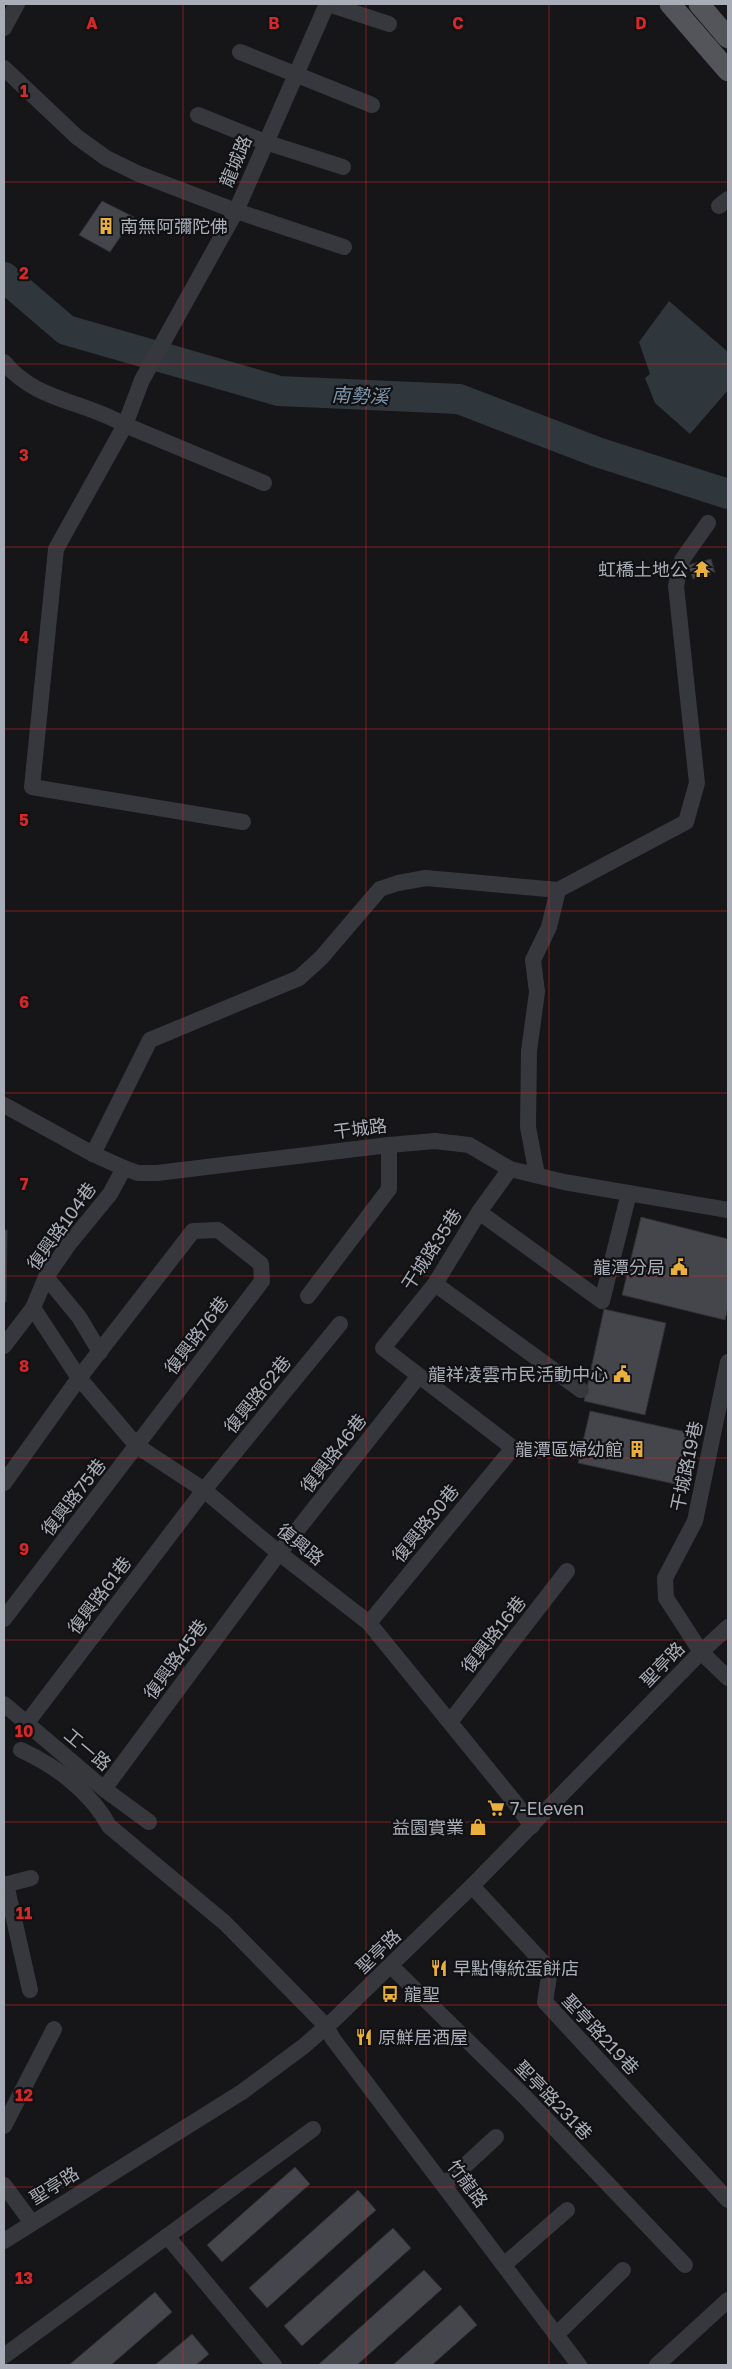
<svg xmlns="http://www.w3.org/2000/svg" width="732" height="2369" viewBox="0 0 732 2369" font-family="'Golos Text','Noto Sans TC',sans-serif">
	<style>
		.water { fill: #2f373d }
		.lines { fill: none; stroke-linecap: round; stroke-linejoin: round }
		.river { stroke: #2f373d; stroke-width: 30 }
		.building { fill: #45464b; stroke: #303034 }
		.minor { stroke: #37383d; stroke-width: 16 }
		.major { stroke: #53555b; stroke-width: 21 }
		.grid { fill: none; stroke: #d62828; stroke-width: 1; stroke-opacity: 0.55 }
		.labels { text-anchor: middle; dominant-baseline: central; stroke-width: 4.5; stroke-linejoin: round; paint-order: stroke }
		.street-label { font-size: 18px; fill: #a9adb7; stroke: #111113 }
		.poi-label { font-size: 18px; fill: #a9adb7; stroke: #111113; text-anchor: start }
		.water-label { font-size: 19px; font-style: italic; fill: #819ab0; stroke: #111113 }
		.grid-label { font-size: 16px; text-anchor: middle; font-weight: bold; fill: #d62828; stroke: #111113; stroke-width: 4.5; stroke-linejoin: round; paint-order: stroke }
	</style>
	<rect width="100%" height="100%" fill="#161618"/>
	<path class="water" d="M669,301l59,51v38l-38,44 -35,-31 -10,-25 5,-4 -11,-32z"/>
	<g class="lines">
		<path class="river" d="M4,277l62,53 213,61 180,8 138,53 131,42"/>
	</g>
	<g class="building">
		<path d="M102,201l32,16 -24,35 -31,-17z"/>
		<path d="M711,559l4,14 -22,6 -5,-14z"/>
		<path d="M641,1217l87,22v68l-3,13 -103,-25z"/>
		<path d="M4,1230h3l-1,72h-2z"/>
		<path d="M604,1309l62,14 -21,92 -61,-14z"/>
		<path d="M590,1411l106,23 -12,52 -106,-23z"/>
		<path d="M295,2167l15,17 -88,78 -15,-17z"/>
		<path d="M358,2190l18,20 -109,98 -18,-20z"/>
		<path d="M393,2228l18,20 -109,98 -18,-20z"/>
		<path d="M424,2270l18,19 -85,76h-39z"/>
		<path d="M155,2292l17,20 -61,53h-42z"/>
		<path d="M460,2305l17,20 -45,40h-39z"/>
		<path d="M192,2334l17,20 -13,11h-41z"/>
	</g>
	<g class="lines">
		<g class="minor">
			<path d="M328,4l61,20"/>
			<path d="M4,28l13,-24"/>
			<path d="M240,52l132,53"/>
			<path d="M4,68l73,69 29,21 33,16 97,37 108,36"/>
			<path d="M198,115l67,27 78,25"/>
			<path d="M719,206l9,-7"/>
			<path d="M4,362c31,39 81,39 121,63l17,-45 94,-169 91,-207"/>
			<path d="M243,822l-211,-35 24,-238 69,-124 139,58"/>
			<path d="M4,1105l89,49 31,14 14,5h19l232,-28 46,-4 34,4 41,24 54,13 164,28"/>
			<path d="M93,1154l57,-114 149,-62 22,-20 59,-69 18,-6 28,-5 132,12"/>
			<path d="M537,1175l-9,-48 1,-76 8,-59 -4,-32 16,-33 9,-37 128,-68 11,-39 -21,-197 6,-26 26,-37"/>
			<path d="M479,1212l123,89 27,-108"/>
			<path d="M46,1277l33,40 21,35"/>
			<path d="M435,1284l146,106"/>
			<path d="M308,1296l81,-107v-44"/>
			<path d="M33,1308l46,70 58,68 67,44 75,63 90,70 144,177 19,26"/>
			<path d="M4,1346l29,-38 13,-31 23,-33 41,-50 14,-26"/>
			<path d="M728,1362l-33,159 -30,57 1,20 35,54 27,26"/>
			<path d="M4,1483l75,-105 114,-147 25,-1 43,34 1,17 -258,338"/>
			<path d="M369,1623l144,-175 -130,-100 52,-64 44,-72 31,-43"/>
			<path d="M4,1704l100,85 45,33"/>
			<path d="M450,1722l117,-151"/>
			<path d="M26,1724l178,-234 136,-166"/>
			<path d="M21,1750c35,16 70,42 88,76l116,97 101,103 7,13 246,326"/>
			<path d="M104,1789l175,-236 139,-176"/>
			<path d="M6,1884l24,106"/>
			<path d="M4,1885l27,-7"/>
			<path d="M472,1886l78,84 -5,32 183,198"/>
			<path d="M391,1966l134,131 160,168"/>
			<path d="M4,2126l50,-97"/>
			<path d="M4,2185l28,38"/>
			<path d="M444,2185l52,-48"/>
			<path d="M167,2236l107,129"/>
			<path d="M4,2241l238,-149 62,-46 32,-28 136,-132 229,-234 27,-25"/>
			<path d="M505,2264l62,-54"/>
			<path d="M556,2335l67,-65"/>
			<path d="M4,2356l309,-227"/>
			<path d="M657,2365l71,-65"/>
		</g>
		<g class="major">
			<path d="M670,4l58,67"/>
			<path d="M699,4l29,34"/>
		</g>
	</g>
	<path class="grid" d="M183,4v2361M366,4v2361M549,4v2361M4,182h724M4,364h724M4,547h724M4,729h724M4,911h724M4,1093h724M4,1276h724M4,1458h724M4,1640h724M4,1822h724M4,2005h724M4,2187h724"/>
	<defs>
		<g id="building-bare" transform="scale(1.35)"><path d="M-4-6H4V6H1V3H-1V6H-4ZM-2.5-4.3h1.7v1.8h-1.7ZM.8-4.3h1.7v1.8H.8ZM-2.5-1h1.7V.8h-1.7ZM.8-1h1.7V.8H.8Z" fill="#e9b03d" stroke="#111113" stroke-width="2.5" paint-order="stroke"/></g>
		<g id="temple-bare" transform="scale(1.35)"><path d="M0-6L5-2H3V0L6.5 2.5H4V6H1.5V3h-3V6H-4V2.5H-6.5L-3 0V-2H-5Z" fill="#e9b03d" stroke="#111113" stroke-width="2.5" paint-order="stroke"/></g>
		<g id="civic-bare" transform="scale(1.35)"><path d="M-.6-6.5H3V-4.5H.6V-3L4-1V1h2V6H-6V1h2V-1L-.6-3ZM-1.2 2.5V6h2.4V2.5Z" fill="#e9b03d" stroke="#111113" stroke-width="2.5" paint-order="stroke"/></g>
		<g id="supermarket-bare" transform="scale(1.35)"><path d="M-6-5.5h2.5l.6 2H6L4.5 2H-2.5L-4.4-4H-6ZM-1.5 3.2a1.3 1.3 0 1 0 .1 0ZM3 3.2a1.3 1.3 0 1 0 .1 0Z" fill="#e9b03d" stroke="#111113" stroke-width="2.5" paint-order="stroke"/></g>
		<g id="shop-bare" transform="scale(1.35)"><path d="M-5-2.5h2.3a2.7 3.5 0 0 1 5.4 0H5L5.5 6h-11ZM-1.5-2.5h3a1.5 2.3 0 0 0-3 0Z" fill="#e9b03d" stroke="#111113" stroke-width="2.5" paint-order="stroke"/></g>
		<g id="restaurant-bare" transform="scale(1.35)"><path d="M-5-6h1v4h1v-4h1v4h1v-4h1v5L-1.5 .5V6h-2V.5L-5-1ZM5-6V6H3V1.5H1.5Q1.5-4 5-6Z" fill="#e9b03d" stroke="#111113" stroke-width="2.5" paint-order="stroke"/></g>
		<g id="bus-bare" transform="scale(1.35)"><path d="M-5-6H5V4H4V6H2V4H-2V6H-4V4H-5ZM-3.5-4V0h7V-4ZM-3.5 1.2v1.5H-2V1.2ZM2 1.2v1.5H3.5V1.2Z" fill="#e9b03d" stroke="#111113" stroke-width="2.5" paint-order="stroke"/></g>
	</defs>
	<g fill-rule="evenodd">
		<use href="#building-bare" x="106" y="226"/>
		<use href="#temple-bare" x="702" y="569"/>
		<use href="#civic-bare" x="679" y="1267"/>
		<use href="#civic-bare" x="622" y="1374"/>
		<use href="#building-bare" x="637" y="1449"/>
		<use href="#supermarket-bare" x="496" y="1808"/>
		<use href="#shop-bare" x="478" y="1827"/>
		<use href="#restaurant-bare" x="439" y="1968"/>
		<use href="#bus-bare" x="390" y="1994"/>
		<use href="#restaurant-bare" x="364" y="2037"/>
	</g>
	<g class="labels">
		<g class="street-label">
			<text transform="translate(235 161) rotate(-67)">龍城路</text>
			<text transform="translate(360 1128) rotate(-7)">干城路</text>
			<text transform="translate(61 1226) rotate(-54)">復興路104巷</text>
			<text transform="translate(431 1249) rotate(-57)">干城路35巷</text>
			<text transform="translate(196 1335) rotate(-53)">復興路76巷</text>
			<text transform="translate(257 1394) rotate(-51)">復興路62巷</text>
			<text transform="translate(333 1453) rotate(-52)">復興路46巷</text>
			<text transform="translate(686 1466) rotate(-78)">干城路19巷</text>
			<text transform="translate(73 1497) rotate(-52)">復興路75巷</text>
			<text transform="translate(425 1523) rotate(-51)">復興路30巷</text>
			<text transform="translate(301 1544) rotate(39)">復興路</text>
			<text transform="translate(99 1595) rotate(-53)">復興路61巷</text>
			<text transform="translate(493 1634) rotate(-52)">復興路16巷</text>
			<text transform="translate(175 1659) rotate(-54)">復興路45巷</text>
			<text transform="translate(662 1664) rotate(-46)">聖亭路</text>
			<text transform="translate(88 1749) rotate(40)">工一路</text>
			<text transform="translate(378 1951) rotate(-44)">聖亭路</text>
			<text transform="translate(601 2034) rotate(47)">聖亭路219巷</text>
			<text transform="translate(554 2100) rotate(46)">聖亭路231巷</text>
			<text transform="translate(468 2183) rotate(53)">竹龍路</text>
			<text transform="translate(54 2185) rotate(-32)">聖亭路</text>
		</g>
		<g class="poi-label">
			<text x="120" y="226">南無阿彌陀佛</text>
			<text x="688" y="569" text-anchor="end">虹橋土地公</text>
			<text x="665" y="1267" text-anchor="end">龍潭分局</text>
			<text x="608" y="1374" text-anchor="end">龍祥凌雲市民活動中心</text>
			<text x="623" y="1449" text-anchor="end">龍潭區婦幼館</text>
			<text x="510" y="1808">7-Eleven</text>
			<text x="464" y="1827" text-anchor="end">益園實業</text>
			<text x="453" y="1968">早點傳統蛋餅店</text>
			<text x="404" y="1994">龍聖</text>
			<text x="378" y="2037">原鮮居酒屋</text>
		</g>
		<g class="water-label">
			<text transform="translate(360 395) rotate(2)">南勢溪</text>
		</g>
	</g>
	<g class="grid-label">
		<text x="92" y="29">A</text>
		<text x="274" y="29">B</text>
		<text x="458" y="29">C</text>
		<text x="641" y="29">D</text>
		<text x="24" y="97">1</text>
		<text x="24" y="279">2</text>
		<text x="24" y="461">3</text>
		<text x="24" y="643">4</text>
		<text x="24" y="826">5</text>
		<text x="24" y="1008">6</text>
		<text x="24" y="1190">7</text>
		<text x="24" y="1372">8</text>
		<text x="24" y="1555">9</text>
		<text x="24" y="1737">10</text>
		<text x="24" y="1919">11</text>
		<text x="24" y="2101">12</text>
		<text x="24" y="2284">13</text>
	</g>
	<rect width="732" height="2369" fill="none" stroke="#a9adb7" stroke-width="10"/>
</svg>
